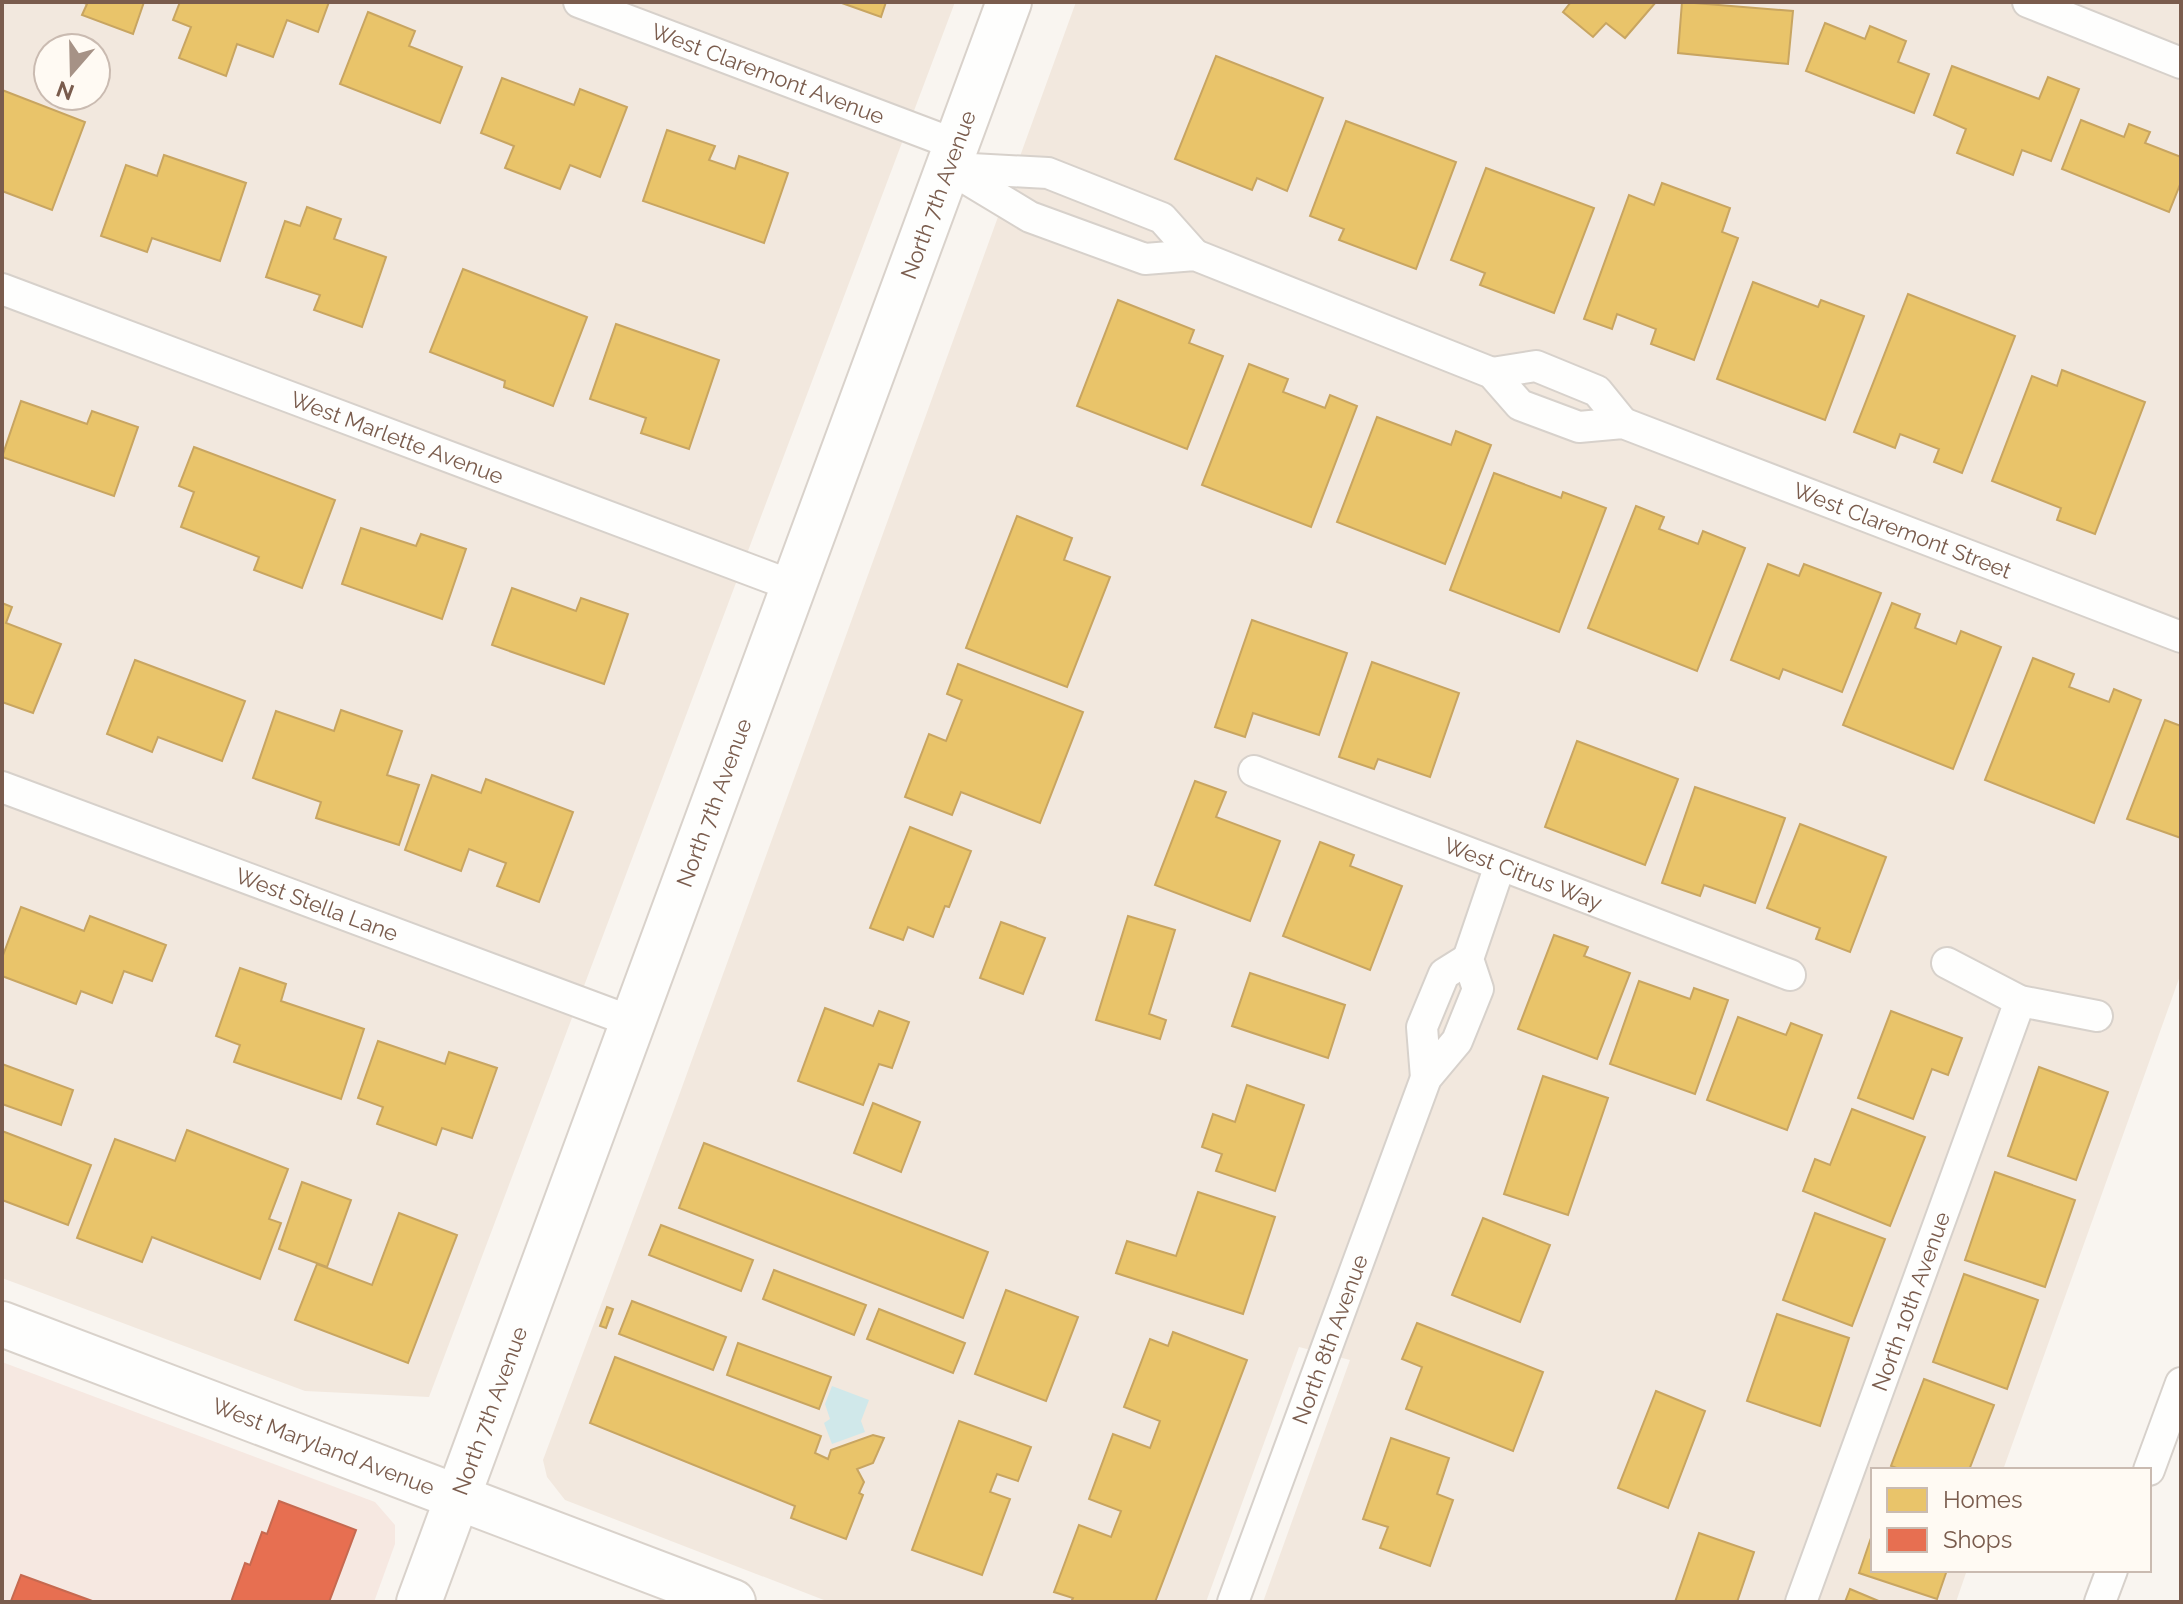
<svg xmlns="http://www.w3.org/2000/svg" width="2183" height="1604" viewBox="0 0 2183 1604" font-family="Raleway,sans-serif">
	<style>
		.residential { fill: #f2e8de; fill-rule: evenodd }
		.commercial { fill: #f6e8e1 }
		.water { fill: #d0e8ea }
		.homes { fill: #e9c46a; stroke: #c8a561; stroke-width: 2 }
		.shops { fill: #e76f51; stroke: #c66950; stroke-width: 2 }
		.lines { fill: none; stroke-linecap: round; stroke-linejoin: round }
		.street-casing { stroke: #d7d1cb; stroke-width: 34 }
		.secondary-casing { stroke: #d9d2cb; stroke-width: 48 }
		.street { stroke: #fefefd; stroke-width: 30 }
		.secondary { stroke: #fefefd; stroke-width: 44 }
		.labels { text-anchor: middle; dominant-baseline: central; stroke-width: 8; stroke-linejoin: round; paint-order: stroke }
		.street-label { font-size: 22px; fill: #7a5c4d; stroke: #fffaf3 }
	</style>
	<rect width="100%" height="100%" fill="#f9f5f0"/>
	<g class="residential">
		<path d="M2,2h953l-526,1395 -124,-6 -303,-113zM48,48h48v48h-48z"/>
		<path d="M1076,2h1105v971l-178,497h-130v100h94l-11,32h-693l87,-242 -51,-13 -93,255h-377l-264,-102 -18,-23 -4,-17 130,-348z"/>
	</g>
	<path class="commercial" d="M2,1362l373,140 20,23v19l-21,58h-372z"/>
	<path class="water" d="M832,1386l37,14 -8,21 4,11 -33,12 -8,-21 6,-4 -5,-15z"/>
	<g class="homes">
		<path d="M82,2h62l-11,32 -51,-19 5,-11z"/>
		<path d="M180,2h149l-11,30 -31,-12 -14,37 -36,-13 -11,32 -47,-18 12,-31 -18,-7z"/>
		<path d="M839,2h47l-5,15z"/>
		<path d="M1571,2h85l-31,36 -19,-15 -13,14 -30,-25z"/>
		<path d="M1682,2l111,9 -5,53 -110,-11z"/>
		<path d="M368,12l47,19 -6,15 53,21 -22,56 -100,-39z"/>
		<path d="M1825,23l40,16 5,-13 36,15 -8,21 31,12 -15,39 -108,-42z"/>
		<path d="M1216,56l107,42 -36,93 -30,-13 -5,12 -77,-31z"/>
		<path d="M1952,66l87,33 9,-22 31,12 -28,72 -29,-11 -9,25 -56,-22 9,-24 -32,-14z"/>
		<path d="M502,78l72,27 6,-16 47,18 -27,70 -30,-12 -10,24 -55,-21 9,-22 -33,-13z"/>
		<path d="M2,90l83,32 -33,88 -50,-19z"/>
		<path d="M2081,120l43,17 5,-13 21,8 -5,11 36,14v25l-12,30 -107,-43z"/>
		<path d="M1346,121l110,41 -40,107 -77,-29 5,-11 -34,-13z"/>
		<path d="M667,130l48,16 -6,14 26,9 4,-13 49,17 -24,70 -121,-42z"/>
		<path d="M164,155l82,28 -26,78 -68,-23 -5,14 -46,-16 25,-71 31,11z"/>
		<path d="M1486,168l108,40 -40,105 -74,-28 5,-12 -34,-13z"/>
		<path d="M1662,183l68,25 -8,24 16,6 -44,122 -43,-16 5,-15 -39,-15 -5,15 -28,-10 45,-124 25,10z"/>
		<path d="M307,207l34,12 -7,20 52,18 -24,70 -48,-17 6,-15 -54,-18 19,-56 15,5z"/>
		<path d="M463,269l124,48 -34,89 -49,-19 1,-6 -75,-29z"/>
		<path d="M1753,282l65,25 3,-7 43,16 -39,104 -108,-41z"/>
		<path d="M1908,294l107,42 -53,137 -28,-11 5,-13 -39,-15 -5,14 -41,-16z"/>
		<path d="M1118,300l76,30 -5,13 34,13 -36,93 -110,-43z"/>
		<path d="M616,324l103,36 -30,89 -48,-16 5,-15 -56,-19z"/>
		<path d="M1249,364l39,15 -5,13 42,16 5,-13 27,11 -46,121 -109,-42z"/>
		<path d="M2062,370l83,32 -50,132 -38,-14 4,-12 -69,-27 40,-105 25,10z"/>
		<path d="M21,401l66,23 5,-13 46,16 -24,69 -112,-39z"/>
		<path d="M1377,417l74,28 5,-14 35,14 -46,119 -108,-42z"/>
		<path d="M194,447l141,53 -33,88 -48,-18 5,-13 -78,-30 13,-35 -15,-6z"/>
		<path d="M1494,473l67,25 2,-6 43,16 -47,124 -109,-42z"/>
		<path d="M1636,506l28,11 -5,12 39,15 5,-13 42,17 -48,123 -109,-43z"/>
		<path d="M1017,516l55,22 -8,22 46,17 -43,110 -101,-39z"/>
		<path d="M361,528l55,18 5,-12 45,15 -24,70 -100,-35z"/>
		<path d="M1768,564l31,12 5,-12 77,29 -39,99 -59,-23 -4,10 -48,-19z"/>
		<path d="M512,588l64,23 5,-13 47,16 -24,70 -112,-39z"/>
		<path d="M2,603l10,4 -6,16 55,21 -28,69 -31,-11z"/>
		<path d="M1892,603l28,11 -5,14 41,16 5,-13 40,16 -48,122 -110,-44z"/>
		<path d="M1252,620l95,33 -28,82 -66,-22 -8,24 -30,-10z"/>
		<path d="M2033,658l41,16 -5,13 40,15 5,-13 27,11 -47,123 -109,-43z"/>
		<path d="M135,660l110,41 -23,60 -64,-24 -6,15 -45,-18z"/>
		<path d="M1372,662l87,31 -29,84 -52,-18 -4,10 -35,-12z"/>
		<path d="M958,664l125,48 -43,111 -79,-31 -9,23 -47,-18 24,-63 17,7 16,-41 -15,-6z"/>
		<path d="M341,710l61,21 -15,44 32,10 -20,60 -83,-27 5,-16 -68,-24 23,-67 58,20z"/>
		<path d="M2165,720l16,6v112l-54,-19z"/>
		<path d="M1577,741l101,38 -33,86 -100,-38z"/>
		<path d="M432,775l49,18 5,-14 87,33 -34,90 -42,-16 9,-23 -37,-14 -8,22 -56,-21z"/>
		<path d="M1195,781l31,11 -10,25 64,24 -30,80 -95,-36z"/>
		<path d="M1695,787l90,31 -30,85 -51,-18 -4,11 -38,-13z"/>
		<path d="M1800,824l86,33 -36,95 -34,-13 4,-11 -53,-20z"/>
		<path d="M910,827l61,24 -22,56 -4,-1 -12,31 -25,-10 -5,13 -33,-12z"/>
		<path d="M1320,842l34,13 -4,11 52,20 -32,84 -87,-34z"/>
		<path d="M21,907l63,24 6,-15 76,29 -14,36 -28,-10 -12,32 -31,-12 -5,13 -74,-28v-18z"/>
		<path d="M1128,916l47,14 -26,84 17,6 -6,19 -64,-19z"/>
		<path d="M1001,922l44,16 -22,56 -43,-16z"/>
		<path d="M1554,935l34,12 -4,9 46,17 -33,86 -79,-30z"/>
		<path d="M240,968l46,16 -5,17 83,28 -23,70 -107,-37 6,-17 -24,-9z"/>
		<path d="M1250,973l95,32 -17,53 -96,-32z"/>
		<path d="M1639,981l51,18 4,-11 34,12 -33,94 -85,-30z"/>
		<path d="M825,1008l48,18 6,-15 30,11 -17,46 -13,-4 -16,41 -65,-24z"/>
		<path d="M1891,1011l71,27 -14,37 -16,-6 -19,50 -55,-21z"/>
		<path d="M1738,1017l48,18 5,-12 31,12 -35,95 -80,-30z"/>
		<path d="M378,1041l67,23 4,-12 48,16 -25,70 -30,-10 -6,17 -59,-21 6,-17 -25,-9z"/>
		<path d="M2,1064l71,26 -12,35 -59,-21z"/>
		<path d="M2039,1067l69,25 -32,88 -68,-24z"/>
		<path d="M1543,1076l65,22 -40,117 -64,-21z"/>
		<path d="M1247,1085l57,20 -29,86 -59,-20 6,-17 -20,-7 11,-33 22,8z"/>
		<path d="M873,1103l47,19 -19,50 -47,-19z"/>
		<path d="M1852,1109l73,28 -35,89 -87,-35 12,-32 15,6z"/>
		<path d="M187,1130l101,39 -19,50 12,4 -21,56 -108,-42 -10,25 -65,-24 38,-99 60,22z"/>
		<path d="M2,1131l89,34 -23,60 -66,-25z"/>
		<path d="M704,1143l284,109 -25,66 -284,-110z"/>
		<path d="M1995,1172l80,28 -30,87 -80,-27z"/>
		<path d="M302,1182l49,18 -24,67 -48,-18z"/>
		<path d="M1198,1192l77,25 -32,97 -127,-41 11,-32 49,15z"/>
		<path d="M399,1213l58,22 -49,128 -113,-43 22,-56 55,21z"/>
		<path d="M1815,1213l70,26 -33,87 -69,-26z"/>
		<path d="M1483,1218l67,27 -30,77 -68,-27z"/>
		<path d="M661,1225l92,35 -12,31 -92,-36z"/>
		<path d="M774,1270l92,35 -12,30 -91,-36z"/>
		<path d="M1964,1274l74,26 -31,89 -74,-27z"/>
		<path d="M1006,1290l72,27 -32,84 -71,-27z"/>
		<path d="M632,1301l94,36 -13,33 -94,-36z"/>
		<path d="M607,1307l6,2 -7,19 -6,-2z"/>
		<path d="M879,1309l86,34 -12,30 -86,-34z"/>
		<path d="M1777,1314l72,24 -29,88 -73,-25z"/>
		<path d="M1417,1323l126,49 -30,79 -107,-42 16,-42 -20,-8z"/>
		<path d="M1173,1332l74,28 -92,242h-84l2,-4 -19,-6 25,-67 32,12 10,-26 -32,-12 24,-65 37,14 10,-27 -36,-14 26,-68 18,7z"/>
		<path d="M738,1343l93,34 -12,32 -92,-34z"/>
		<path d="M615,1357l206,79 -6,17 13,6 3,-9 42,-15 11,3 -11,25 -16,6 7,13 -5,11 4,2 -17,44 -55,-21 4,-12 -205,-83z"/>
		<path d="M1924,1379l70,26 -25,65h-67l-11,-4z"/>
		<path d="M1656,1391l49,20 -37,97 -50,-20z"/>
		<path d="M959,1421l72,26 -13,34 -21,-7 -7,18 20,7 -28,76 -70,-25z"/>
		<path d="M1391,1438l58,20 -12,36 16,6 -23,66 -50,-18 8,-21 -25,-8z"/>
		<path d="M1873,1532v38h74l-10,29 -78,-26z"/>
		<path d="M1699,1533l55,19 -17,50h-62z"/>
		<path d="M1850,1589l31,13h-36z"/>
	</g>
	<g class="shops">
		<path d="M279,1501l77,29 -27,72h-98l14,-39 5,2 12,-33 5,2z"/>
		<path d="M21,1575l74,27 -84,-1z"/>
	</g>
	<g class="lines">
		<g class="street-casing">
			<g id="street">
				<path id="s1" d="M579,2l378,143"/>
				<path d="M2028,2l153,61"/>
				<path id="s2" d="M947,167l83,50 115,42 50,-4 297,118 28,32 59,22 44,-4 558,214"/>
				<path d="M953,168l95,5 114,45 33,37"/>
				<path id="s3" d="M2,289l791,297"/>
				<path d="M1492,373l44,-7 61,25 26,32"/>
				<path id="s4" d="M1254,771l536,204"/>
				<path id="s5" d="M2,787l631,235"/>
				<path d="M1947,963l73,38 77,15"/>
				<path d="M1426,1078l-4,-51 22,-53 24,-15"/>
				<path d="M2149,1470l32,-87"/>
				<path id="s6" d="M1233,1602l193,-524 31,-37 21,-52 -10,-30 32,-94"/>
				<path id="s7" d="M1801,1602l219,-601"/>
				<path d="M2100,1602l12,-32"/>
			</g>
		</g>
		<g class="secondary-casing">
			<g id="secondary">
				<path id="s8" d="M2,1324l731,278"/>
				<path id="s9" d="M419,1602l590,-1600"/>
			</g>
		</g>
		<use href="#street" class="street"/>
		<use href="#secondary" class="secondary"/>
	</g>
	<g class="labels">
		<g class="street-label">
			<text stroke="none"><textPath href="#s1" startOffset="202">West Claremont Avenue</textPath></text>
			<text stroke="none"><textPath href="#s9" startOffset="1500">North 7th Avenue</textPath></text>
			<text stroke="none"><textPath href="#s3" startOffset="422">West Marlette Avenue</textPath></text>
			<text stroke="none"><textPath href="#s2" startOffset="1038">West Claremont Street</textPath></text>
			<text stroke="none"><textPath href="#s9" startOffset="852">North 7th Avenue</textPath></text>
			<text stroke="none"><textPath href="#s4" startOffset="288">West Citrus Way</textPath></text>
			<text stroke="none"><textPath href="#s5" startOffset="336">West Stella Lane</textPath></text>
			<text stroke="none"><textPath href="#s7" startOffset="320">North 10th Avenue</textPath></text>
			<text stroke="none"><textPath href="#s6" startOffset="280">North 8th Avenue</textPath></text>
			<text stroke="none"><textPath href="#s9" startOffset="204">North 7th Avenue</textPath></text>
			<text stroke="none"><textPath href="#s8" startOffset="344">West Maryland Avenue</textPath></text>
		</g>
	</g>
	<rect width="2183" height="1604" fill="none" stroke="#7a5c4d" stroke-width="8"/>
	<rect x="1871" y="1468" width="280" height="104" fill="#fffaf3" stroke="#cabbb1" stroke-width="2"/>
	<rect x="1887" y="1488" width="40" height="24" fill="#e9c46a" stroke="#cabbb1" stroke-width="2"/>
	<text x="1943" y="1508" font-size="24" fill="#7a5c4d">Homes</text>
	<rect x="1887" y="1528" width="40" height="24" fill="#e76f51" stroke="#cabbb1" stroke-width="2"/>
	<text x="1943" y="1548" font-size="24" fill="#7a5c4d">Shops</text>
	<g transform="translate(72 72) rotate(200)"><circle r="38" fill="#fffaf3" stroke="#cabbb1" stroke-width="2"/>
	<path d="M0-6L14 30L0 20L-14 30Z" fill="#a69286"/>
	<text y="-12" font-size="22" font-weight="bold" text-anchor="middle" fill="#7a5c4d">N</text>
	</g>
</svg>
